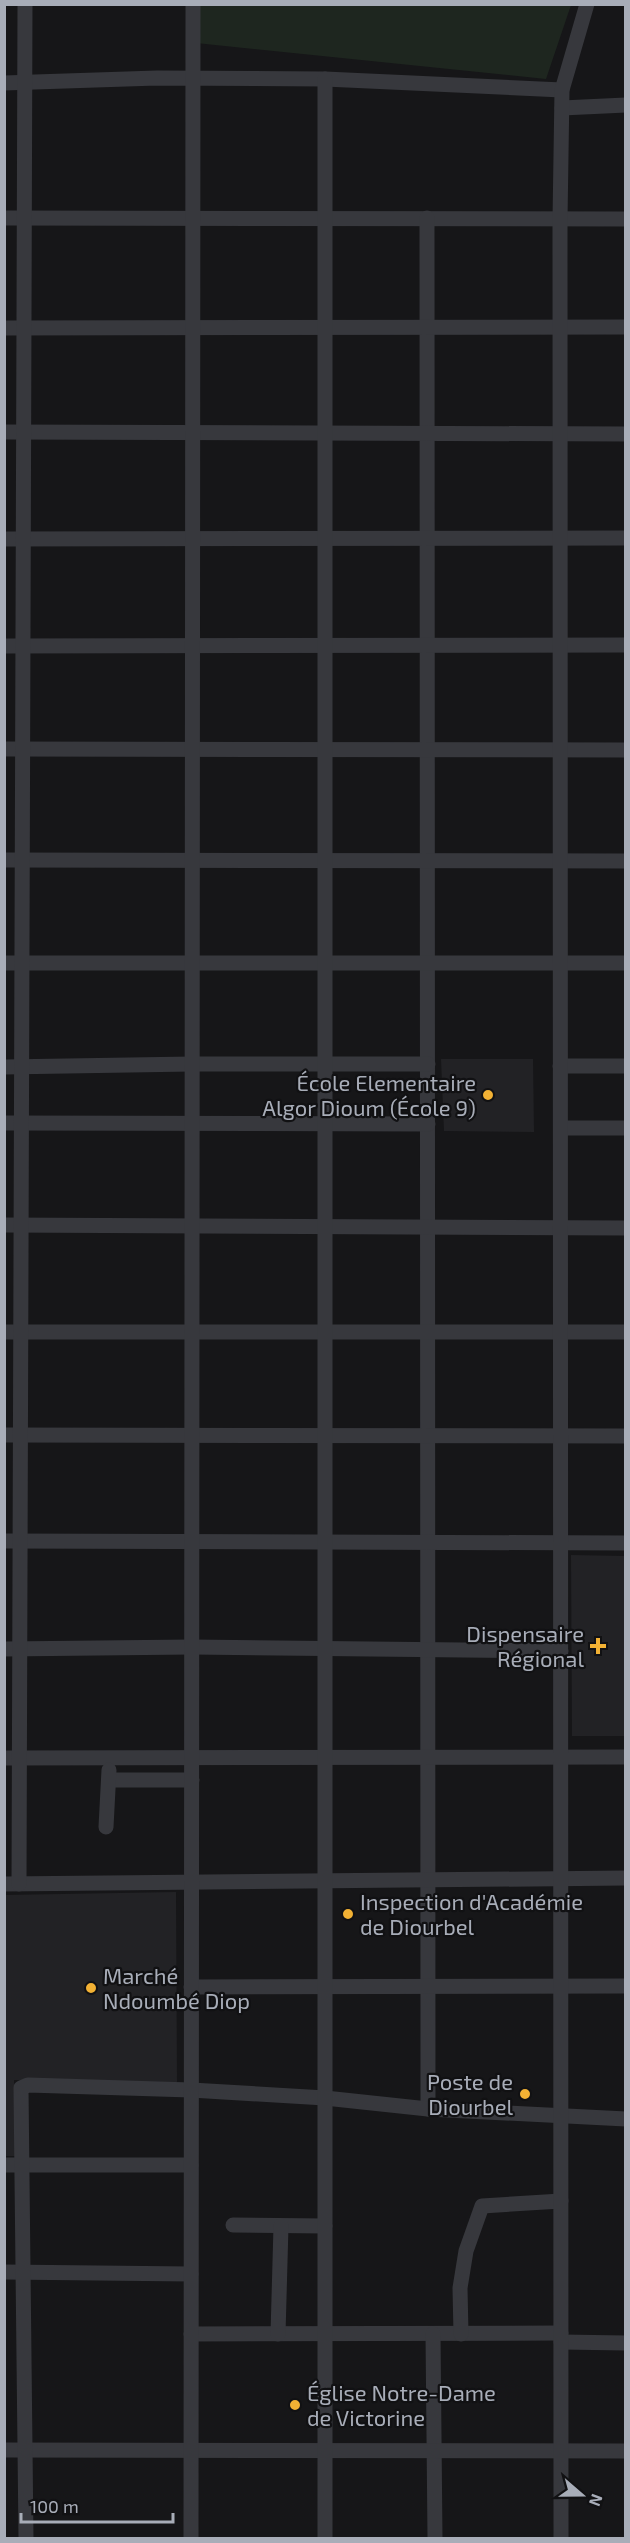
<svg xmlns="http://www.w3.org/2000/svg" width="630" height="2543" viewBox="0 0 630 2543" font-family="'Exo 2',sans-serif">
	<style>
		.built { fill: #222225 }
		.green { fill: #1e261f }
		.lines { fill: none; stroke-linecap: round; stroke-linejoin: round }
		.minor { stroke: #37383d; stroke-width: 15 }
		.poi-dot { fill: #f2b134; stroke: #111113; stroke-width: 2 }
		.labels { text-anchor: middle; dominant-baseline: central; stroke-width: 4.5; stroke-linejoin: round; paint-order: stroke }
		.poi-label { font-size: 22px; fill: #a8adb8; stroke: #111113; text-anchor: end }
	</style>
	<rect width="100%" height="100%" fill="#161618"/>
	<g class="built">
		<path d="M441,1059h92l1,73 -90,-1z"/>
		<path d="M571,1555l54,1v180h-53z"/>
		<path d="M176,1892l1,191 -163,-3 2,76h-11l-1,-261z"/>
	</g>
	<path class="green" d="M196,5h375l-25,74 -350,-36z"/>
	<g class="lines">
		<g class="minor">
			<path d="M4,83l153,-5 168,1 237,11"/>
			<path d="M562,108l64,-3"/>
			<path d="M4,218l622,1"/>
			<path d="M427,218l1,1891"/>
			<path d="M4,328l622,-1"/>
			<path d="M4,432l622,2"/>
			<path d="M4,539l622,-1"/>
			<path d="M4,646l622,-1"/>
			<path d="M4,749l622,1"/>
			<path d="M4,860l622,1"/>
			<path d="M4,963h622"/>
			<path d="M560,1066h66"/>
			<path d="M4,1067l188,-3h236"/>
			<path d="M4,1123l424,1"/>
			<path d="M561,1128h65"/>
			<path d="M4,1225l622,3"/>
			<path d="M4,1332h622"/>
			<path d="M4,1435l622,1"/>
			<path d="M4,1541l622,2"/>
			<path d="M4,1649l188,-2 369,4"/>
			<path d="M4,1758l622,-1"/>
			<path d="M109,1780h83"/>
			<path d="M106,1827l3,-57"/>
			<path d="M4,1884l622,-6"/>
			<path d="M19,1884l6,-1880"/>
			<path d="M191,1987l435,-1"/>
			<path d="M4,2165h187"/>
			<path d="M233,2225l92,1"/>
			<path d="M4,2272l187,2"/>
			<path d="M191,2334l370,-1"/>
			<path d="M278,2334l3,-108"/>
			<path d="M433,2334l2,204"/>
			<path d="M461,2334l-1,-46 6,-37 16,-45 79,-5"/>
			<path d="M561,2342l65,1"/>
			<path d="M4,2450l622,1"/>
			<path d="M26,2538l-5,-450 7,-3 163,5 134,8 103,11 198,10"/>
			<path d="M191,2538l2,-2534"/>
			<path d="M325,2538v-2459"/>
			<path d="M561,2538l-1,-2318 2,-130 25,-86"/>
		</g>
	</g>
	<g class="poi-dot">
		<circle cx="488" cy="1095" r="6"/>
		<path d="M595 1637h6v6h6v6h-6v6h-6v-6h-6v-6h6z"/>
		<circle cx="348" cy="1914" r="6"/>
		<circle cx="91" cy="1988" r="6"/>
		<circle cx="525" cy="2094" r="6"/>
		<circle cx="295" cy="2405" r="6"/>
	</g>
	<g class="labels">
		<g class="poi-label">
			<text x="476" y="1082">École Elementaire<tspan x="476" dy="25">Algor Dioum (École 9)</tspan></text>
			<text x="584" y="1633">Dispensaire<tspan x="584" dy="25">Régional</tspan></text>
			<text x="360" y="1901" text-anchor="start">Inspection d'Académie<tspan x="360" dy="25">de Diourbel</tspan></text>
			<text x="103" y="1975" text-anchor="start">Marché<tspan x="103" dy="25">Ndoumbé Diop</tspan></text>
			<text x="513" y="2081">Poste de<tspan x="513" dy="25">Diourbel</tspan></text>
			<text x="307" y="2392" text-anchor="start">Église Notre-Dame<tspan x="307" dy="25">de Victorine</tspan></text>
		</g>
	</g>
	<rect width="630" height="2543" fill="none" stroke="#a8adb8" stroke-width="12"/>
	<g transform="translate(582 2495) rotate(110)" stroke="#111113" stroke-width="4.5" paint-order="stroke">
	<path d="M0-4.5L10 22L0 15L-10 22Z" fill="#a8adb8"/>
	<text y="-9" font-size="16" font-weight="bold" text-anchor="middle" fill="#a8adb8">N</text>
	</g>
	<path d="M21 2513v9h152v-9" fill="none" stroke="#a8adb8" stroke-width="3"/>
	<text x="30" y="2513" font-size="18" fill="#a8adb8" stroke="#111113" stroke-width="4.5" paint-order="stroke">100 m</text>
</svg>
